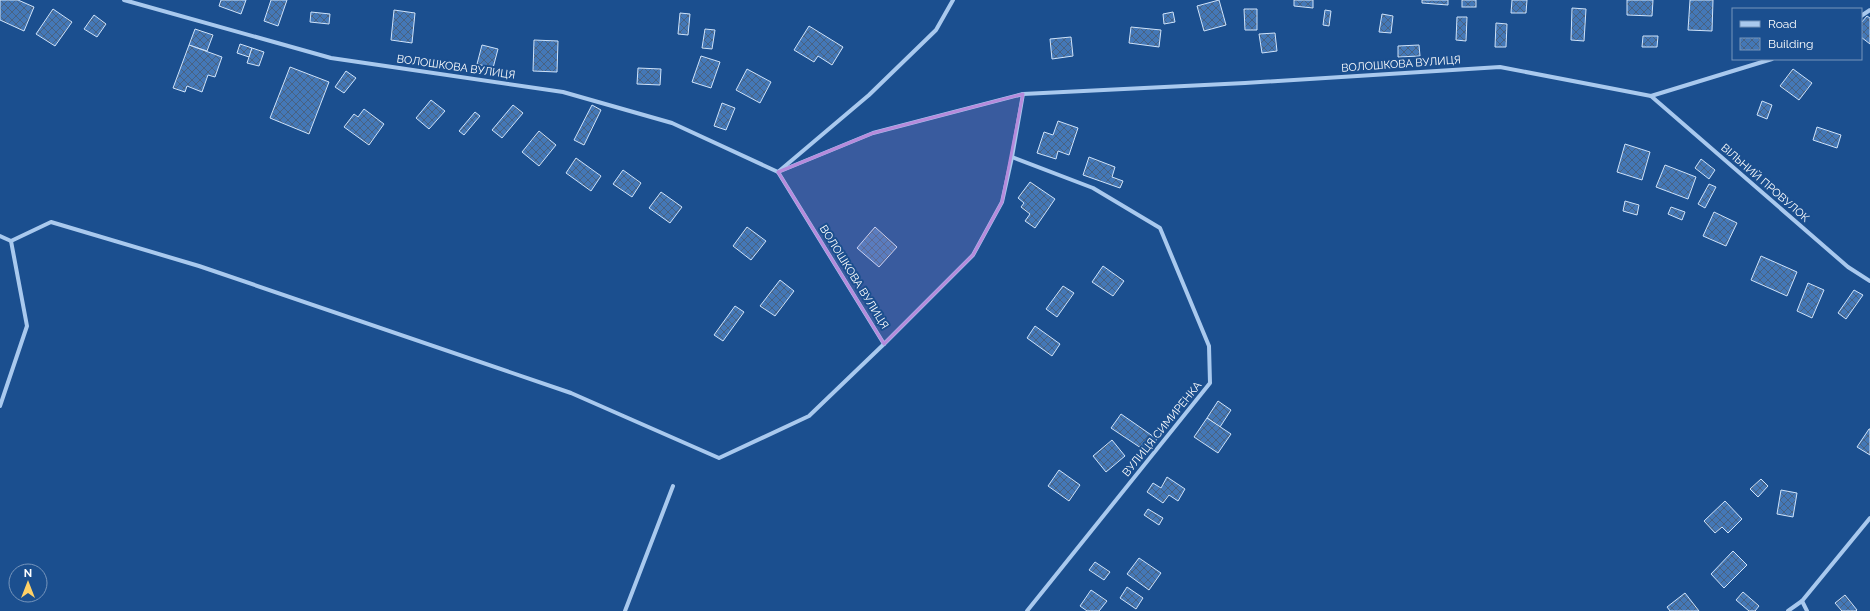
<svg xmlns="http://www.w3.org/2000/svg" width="1870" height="611" viewBox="0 0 1870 611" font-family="Raleway,sans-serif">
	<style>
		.building { fill: url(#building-cross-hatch); stroke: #cfe3fa }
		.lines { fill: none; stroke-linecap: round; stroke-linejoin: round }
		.street { stroke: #a9c9ee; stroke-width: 4 }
		.marked { fill: #b68bdc; fill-opacity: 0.2; stroke: #b68bdc; stroke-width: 3; stroke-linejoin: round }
		.labels { text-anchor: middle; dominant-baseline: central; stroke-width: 4; stroke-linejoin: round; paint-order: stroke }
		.street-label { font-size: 11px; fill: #fff; stroke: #1b4f8f }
	</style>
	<defs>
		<pattern id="building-cross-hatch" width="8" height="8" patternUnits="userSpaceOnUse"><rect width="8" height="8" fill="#4478b7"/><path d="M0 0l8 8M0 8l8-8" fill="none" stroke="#486282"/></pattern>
	</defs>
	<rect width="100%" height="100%" fill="#1b4f8f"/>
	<g class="building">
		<path d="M0,0h18l16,7 -10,24 -24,-11z"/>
		<path d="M221,0h25l-5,14 -22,-8z"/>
		<path d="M271,0h16l-9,26 -14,-5z"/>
		<path d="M1219,0l7,25 -22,6 -7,-25z"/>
		<path d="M1294,0h19v8l-19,-2z"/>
		<path d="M1422,0h26v5l-26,-2z"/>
		<rect x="1462" y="0" width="14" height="7"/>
		<path d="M1512,0h15l-1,13h-15z"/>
		<path d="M1627,0h26l-1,16 -25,-1z"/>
		<path d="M1690,0h23l-1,31 -24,-1z"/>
		<path d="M1572,8l14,1 -2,32 -13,-1z"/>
		<path d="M53,9l19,13 -17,24 -19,-12z"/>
		<path d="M1244,9h13v21h-12z"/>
		<path d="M394,10l21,3 -3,30 -21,-3z"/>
		<path d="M1325,10l6,1 -2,15 -6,-1z"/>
		<path d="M311,12l19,2 -1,10 -19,-2z"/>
		<path d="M1173,12l2,10 -11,2 -1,-10z"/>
		<path d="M680,13l10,1 -2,21 -10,-1z"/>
		<path d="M1382,14l11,2 -2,17 -12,-1z"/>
		<path d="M94,15l12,9 -9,13 -13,-8z"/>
		<path d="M1867,16l3,2v26l-9,-7v-14z"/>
		<path d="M1457,17h10l-1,24 -10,-1z"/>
		<path d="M1496,23l11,1 -1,23h-11z"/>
		<path d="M809,26l34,21 -11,18 -14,-9 -4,6 -20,-12z"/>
		<path d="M1131,27l30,3 -2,17 -30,-4z"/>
		<path d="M195,29l18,6 -6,16 -18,-6z"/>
		<path d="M705,29l10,1 -3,19 -10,-1z"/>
		<path d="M1275,33l2,18 -15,2 -3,-19z"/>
		<path d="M1643,36h15l-1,11h-15z"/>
		<path d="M1071,37l2,19 -21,3 -2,-20z"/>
		<path d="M534,40l24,1 -1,31 -24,-1z"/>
		<path d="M240,44l12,4 -3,9 -12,-4z"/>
		<path d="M189,45l33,12 -7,20 -7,-2 -6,17 -15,-6 -2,6 -12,-4z"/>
		<path d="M482,45l16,4 -5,19 -16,-4z"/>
		<path d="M1419,45l1,11 -22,1v-11z"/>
		<path d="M252,48l12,4 -5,14 -12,-3z"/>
		<path d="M701,56l19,6 -9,26 -19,-6z"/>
		<path d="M290,67l39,15 -20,52 -39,-16z"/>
		<path d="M638,68l23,1 -1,16 -23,-1z"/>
		<path d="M747,69l24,13 -11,21 -24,-13z"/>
		<path d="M1793,69l19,14 -13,17 -19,-14z"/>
		<path d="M346,71l10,7 -12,15 -9,-6z"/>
		<path d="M431,100l14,11 -16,18 -13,-11z"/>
		<path d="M1762,101l10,4 -5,14 -10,-4z"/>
		<path d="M722,103l13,5 -9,22 -12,-4z"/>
		<path d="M513,105l10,8 -21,25 -10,-8z"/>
		<path d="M592,105l9,5 -17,35 -10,-5z"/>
		<path d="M364,109l20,15 -15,21 -25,-18 10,-13 4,3z"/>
		<path d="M475,112l5,4 -16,19 -5,-4z"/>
		<path d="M1058,121l20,7 -9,27 -11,-4 -2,8 -19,-6 7,-21 9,3z"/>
		<path d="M1817,127l24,8 -4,13 -24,-8z"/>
		<path d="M539,131l17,14 -17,21 -17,-14z"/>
		<path d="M1625,144l25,8 -8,28 -25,-8z"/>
		<path d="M1089,157l26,10 -3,10 11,4 -3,7 -37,-13z"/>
		<path d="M576,158l25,18 -10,15 -25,-18z"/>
		<path d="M1701,159l14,11 -6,9 -14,-11z"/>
		<path d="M1665,165l31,12 -8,22 -32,-12z"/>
		<path d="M623,170l18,13 -9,14 -19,-13z"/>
		<path d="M1030,182l25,17 -20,29 -10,-7 5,-7 -9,-7 3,-4 -6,-5z"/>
		<path d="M1709,184l7,3 -11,21 -7,-4z"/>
		<path d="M661,192l21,15 -12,16 -21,-15z"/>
		<path d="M1625,201l14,4 -2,10 -14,-4z"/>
		<path d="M1671,207l14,5 -3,8 -14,-6z"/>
		<path d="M1714,212l23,11 -11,23 -23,-10z"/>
		<path d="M747,227l19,14 -15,19 -18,-14z"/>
		<path d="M875,227l22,20 -18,20 -22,-19z"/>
		<path d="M1761,256l36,16 -10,24 -36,-16z"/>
		<path d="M1103,266l21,15 -11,15 -21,-14z"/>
		<path d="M780,280l14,11 -19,25 -15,-10z"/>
		<path d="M1808,283l16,7 -12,28 -15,-7z"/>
		<path d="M1063,286l11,7 -17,24 -11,-8z"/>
		<path d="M1854,290l9,5 -17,24 -8,-6z"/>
		<path d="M735,306l9,6 -21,29 -9,-6z"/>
		<path d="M1035,326l25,18 -8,12 -25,-18z"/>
		<path d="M1218,401l13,9 -11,17 -13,-9z"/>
		<path d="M1121,414l36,25 -10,13 -36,-24z"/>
		<path d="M1207,418l24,16 -13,19 -24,-16z"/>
		<path d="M1869,429h1v26l-13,-8z"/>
		<path d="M1112,440l13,16 -19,16 -13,-16z"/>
		<path d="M1059,470l21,15 -11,16 -21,-15z"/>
		<path d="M1167,477l18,12 -7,12 -9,-6 -6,8 -16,-11 6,-9 8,5z"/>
		<path d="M1761,479l7,7 -10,11 -8,-8z"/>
		<path d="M1781,490l16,3 -4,24 -16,-3z"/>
		<path d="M1725,501l17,18 -14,14 -6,-6 -7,6 -11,-12z"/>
		<path d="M1148,509l15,9 -4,7 -15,-10z"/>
		<path d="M1733,551l14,14 -23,23 -13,-14z"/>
		<path d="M1139,558l22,15 -12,17 -22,-16z"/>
		<path d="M1095,562l15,10 -6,8 -15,-10z"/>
		<path d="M1127,587l16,11 -7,11 -16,-11z"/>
		<path d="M1091,590l16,11 -8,10h-12l-7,-5z"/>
		<path d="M1743,592l16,14 -4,5h-6l-13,-11z"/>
		<path d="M1685,593l14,18h-29l-3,-4z"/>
		<path d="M1845,595l12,15 -1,1h-14l-7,-8z"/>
	</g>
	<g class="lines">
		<g class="street">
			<path d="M124,0l207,58 232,34 109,31 106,49 95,-39 150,-39 222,-11 255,-16 151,29 121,-37"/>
			<path d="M953,0l-17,30 -67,65 -91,77 106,172 89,-89 29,-53 10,-45 11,-63"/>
			<path d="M1861,16l9,-6"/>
			<path d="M1651,96l197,171 22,14"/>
			<path d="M1012,157l81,31 67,40 49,118 1,37 -183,228"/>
			<path d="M0,236l11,5 40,-19 148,44 372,127 148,65 90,-42 75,-72"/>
			<path d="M0,406l27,-80 -16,-85"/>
			<path d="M1802,601l5,10"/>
			<path d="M625,611l48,-125"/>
			<path d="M1788,611l14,-10 68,-83"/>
		</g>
	</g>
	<path class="marked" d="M1023,94l-21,108 -29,53 -89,89 -106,-172 95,-39z"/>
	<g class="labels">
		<g class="street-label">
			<text transform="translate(1401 64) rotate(-4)">ВОЛОШКОВА ВУЛИЦЯ</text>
			<text transform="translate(456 67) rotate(8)">ВОЛОШКОВА ВУЛИЦЯ</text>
			<text transform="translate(1765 183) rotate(41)">ВІЛЬНИЙ ПРОВУЛОК</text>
			<text transform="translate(854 277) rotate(58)">ВОЛОШКОВА ВУЛИЦЯ</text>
			<text transform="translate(1162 429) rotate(-51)">ВУЛИЦЯ СИМИРЕНКА</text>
		</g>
	</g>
	<rect x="1732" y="8" width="130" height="52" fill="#1b4f8f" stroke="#7695bc"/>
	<rect x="1740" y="21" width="20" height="6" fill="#a9c9ee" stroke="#7695bc"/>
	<text x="1768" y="28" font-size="12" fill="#ffffff">Road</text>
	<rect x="1740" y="38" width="20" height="12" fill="url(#building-cross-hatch)" stroke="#7695bc"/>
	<text x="1768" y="48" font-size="12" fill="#ffffff">Building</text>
	<g transform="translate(28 583)"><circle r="19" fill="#1b4f8f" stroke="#7695bc"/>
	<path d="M0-3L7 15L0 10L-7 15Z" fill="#ffd166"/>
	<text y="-6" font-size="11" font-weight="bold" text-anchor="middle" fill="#ffffff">N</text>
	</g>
</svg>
